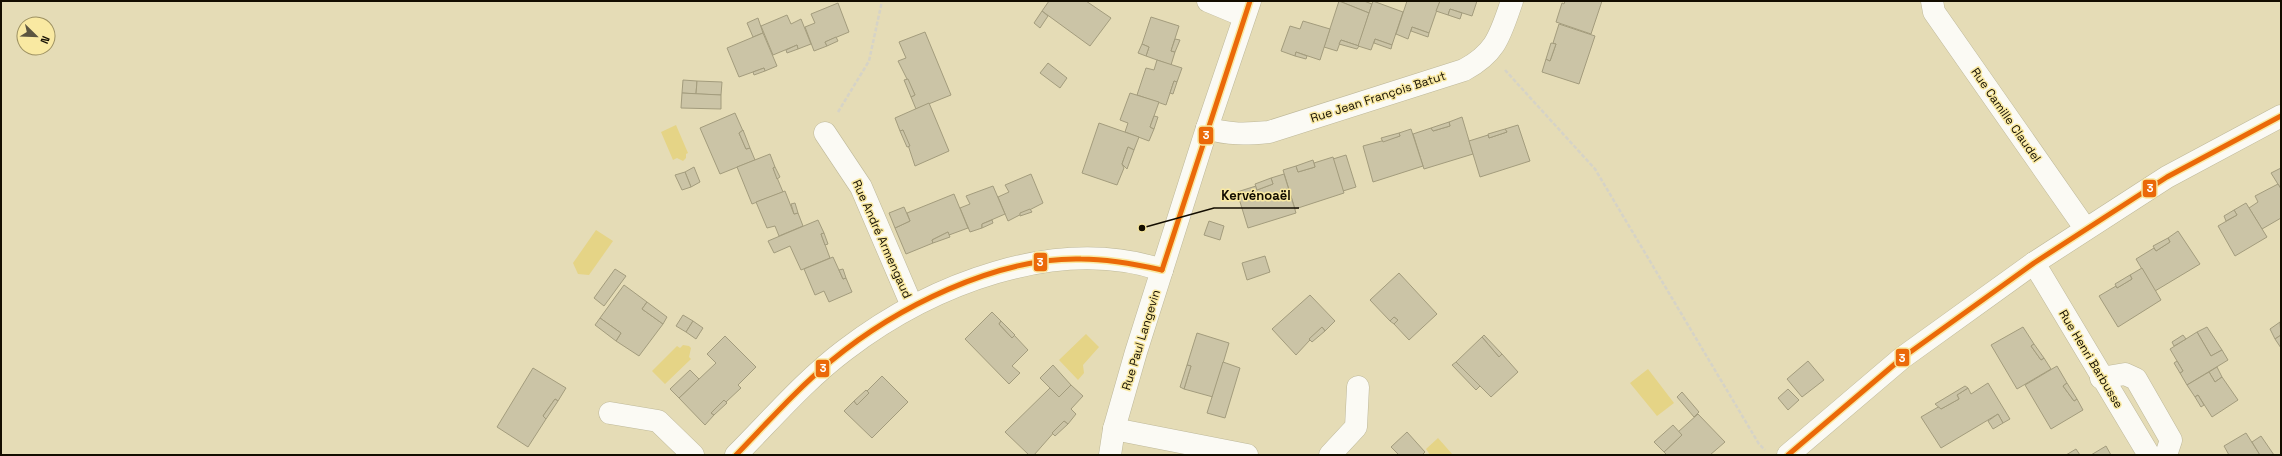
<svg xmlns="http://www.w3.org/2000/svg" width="2282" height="456" viewBox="0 0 2282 456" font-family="'Space Grotesk',sans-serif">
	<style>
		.water { fill: #e5d486 }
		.building { fill: #cbc4a6; stroke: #a39c7d }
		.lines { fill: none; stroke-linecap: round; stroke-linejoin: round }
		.minor-casing { stroke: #beb899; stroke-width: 23 }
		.tertiary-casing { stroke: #beb899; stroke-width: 23 }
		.path { stroke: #d6d3c7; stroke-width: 2.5; stroke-dasharray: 4 2; stroke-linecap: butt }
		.minor { stroke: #fbfaf4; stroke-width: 22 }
		.tertiary { stroke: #fbfaf4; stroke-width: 22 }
		.bus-1-casing { stroke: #f9e9a2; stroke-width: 8 }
		.bus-1 { stroke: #eb6909; stroke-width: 5 }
		.labels { text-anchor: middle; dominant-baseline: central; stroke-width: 3; stroke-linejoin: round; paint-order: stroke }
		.street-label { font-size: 12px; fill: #130d00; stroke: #f9e9a2 }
		.leader { fill: none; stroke: #130d00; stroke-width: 1.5 }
		.callout-dot { fill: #130d00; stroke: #f9e9a2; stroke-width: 1.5 }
		.callout-label { font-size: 13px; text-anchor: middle; font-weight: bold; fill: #130d00; stroke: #f9e9a2; stroke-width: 3; stroke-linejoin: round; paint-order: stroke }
		.line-badge { stroke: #f9e9a2; stroke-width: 1.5 }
		.badge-label { font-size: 11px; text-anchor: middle; font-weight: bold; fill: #fff }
	</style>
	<rect width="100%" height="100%" fill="#e5dcb6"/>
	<g class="water">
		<path d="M676,125l12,28 -2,1v4l-3,3 -6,-3 -4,2 -12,-28z"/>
		<path d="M596,230l17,11 -24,34 -11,-1 -5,-11z"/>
		<path d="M1086,334l13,13 -16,18 1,8 -6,7 -19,-20z"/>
		<path d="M683,345l6,1 2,2 -2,9 2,2 -26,25 -13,-13 25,-25 3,2z"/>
		<path d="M1648,369l26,34 -17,13 -27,-33z"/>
		<path d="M1438,438l15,17h-23l-4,-6z"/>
	</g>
	<g class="building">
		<path d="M1049,1h37l25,17 -21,28 -48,-35z"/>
		<path d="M1339,1h25l8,3 -3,9z"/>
		<path d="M1339,1l30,12 -10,33 -18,-6 -4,11 -13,-4z"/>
		<path d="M1373,1l30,11 -11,33 -17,-6 -4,11 -13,-4z"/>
		<path d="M1407,1h33l-11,32 -17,-6 -4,12 -12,-5z"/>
		<path d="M1440,1h37l-5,15 -22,-7 -2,6 -12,-4z"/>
		<path d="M1565,1h37l-11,33 -35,-12 6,-19 2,1z"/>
		<path d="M838,3l11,29 -24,10 2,4 -13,5 -9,-24 10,-4 -4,-9z"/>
		<path d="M1450,9l12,4 -2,6 -12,-4z"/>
		<path d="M1042,11l6,5 -8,12 -6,-5z"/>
		<path d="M787,15l4,9 10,-5 10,25 -13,5 -1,-4 -24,10 -12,-29z"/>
		<path d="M1151,17l28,9 -8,25 4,1 -4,13 -25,-9 3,-9 -7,-3z"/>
		<path d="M758,18l5,15 -10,4 -6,-14z"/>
		<path d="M1303,21l27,8 -10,31 -24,-8 -1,4 -14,-5 9,-25 10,3z"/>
		<path d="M1559,24l36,12 -16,48 -37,-12 4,-13 4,2 6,-17 -3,-1z"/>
		<path d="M1412,27l17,6 -1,4 -17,-6z"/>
		<path d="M925,32l26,63 -35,14 -5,-12 4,-2 -17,-34 8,-3 -7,-16z"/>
		<path d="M763,33l14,33 -12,5 -1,-3 -25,9 -12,-29z"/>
		<path d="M836,37l2,4 -11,5 -2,-4z"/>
		<path d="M1175,39l5,1 -5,12 -4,-1z"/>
		<path d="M1375,39l17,6 -1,4 -17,-6z"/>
		<path d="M1341,40l18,6 -2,3 -18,-5z"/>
		<path d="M1551,43l5,1 -6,17 -4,-2z"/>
		<path d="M1142,44l7,3 -3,9 -8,-3z"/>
		<path d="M797,45l1,4 -11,4 -1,-3z"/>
		<path d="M1296,52l11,4 -1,3 -11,-3z"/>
		<path d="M1157,60l25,8 -5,14 -3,-1 -8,24 -29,-10 9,-27 8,2z"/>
		<path d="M1048,63l19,15 -7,10 -20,-15z"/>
		<path d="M764,68l1,3 -11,4 -1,-3z"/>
		<path d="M908,79l7,16 -4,2 -7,-17z"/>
		<path d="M683,80l14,1 -1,13 -14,-1z"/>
		<path d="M697,81l25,1 -1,13 -25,-1z"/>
		<path d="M1174,81l3,1 -4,12 -3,-1z"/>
		<path d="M682,93l39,2v14l-40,-1z"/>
		<path d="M1130,93l29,9 -9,25 4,2 -5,12 -24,-9 3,-9 -8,-3z"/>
		<path d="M929,103l20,48 -34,15 -12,-36 -3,1 -5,-13z"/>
		<path d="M735,113l8,18 -4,2 7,16 4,-1 5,12 -35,14 -20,-46z"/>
		<path d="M1154,116l4,1 -4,12 -4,-2z"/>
		<path d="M1462,117l11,37 -49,15 -11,-35 18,-6 2,3 17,-5 -1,-4z"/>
		<path d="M1449,122l1,4 -17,5 -2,-3z"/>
		<path d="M1099,123l40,14 -5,13 -6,-3 -6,17 2,4 -7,17 -35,-12z"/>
		<path d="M1518,125l12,36 -50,16 -11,-36 19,-6 1,3 18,-6 -2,-3z"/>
		<path d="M1411,129l12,37 -50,16 -10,-36 37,-10 -1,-3z"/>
		<path d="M1505,129l2,3 -18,6 -1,-4z"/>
		<path d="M743,130l7,18 -4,1 -7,-16z"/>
		<path d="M903,130l7,16 -3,1 -7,-16z"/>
		<path d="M1399,133l1,3 -17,6 -2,-4z"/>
		<path d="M1128,147l6,3 -7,19 -5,-5z"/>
		<path d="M770,154l5,13 -2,1 10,24 -31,12 -15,-37z"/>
		<path d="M1346,155l10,32 -13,4 -10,-32z"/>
		<path d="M1333,157l11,36 -49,16 -12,-39 13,-4 2,6 17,-5 -1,-4z"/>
		<path d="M1313,160l2,7 -17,5 -2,-6z"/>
		<path d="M694,167l6,15 -9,5 -6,-15z"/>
		<path d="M775,167l5,10 -3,2 -4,-11z"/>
		<path d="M2281,168v21l-10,-16z"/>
		<path d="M685,172l6,15 -9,3 -7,-15z"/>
		<path d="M1031,174l12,29 -35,18 -10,-24 11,-5 -4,-7z"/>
		<path d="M1284,174l12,39 -48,15 -11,-36 19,-6 1,4 16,-6 -2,-6z"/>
		<path d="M1271,178l2,6 -16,6 -2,-6z"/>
		<path d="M2278,184l3,5v29l-19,11 -13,-21 9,-6 -3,-6z"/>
		<path d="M993,186l12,28 -23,10v4l-12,4 -10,-24 10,-4 -4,-8z"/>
		<path d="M785,191l9,23 4,-1 5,13 -24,10 -4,-10 -8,2 -11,-26z"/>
		<path d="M954,194l14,34 -19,7 -1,-3 -16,8 1,3 -27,11 -11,-26 15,-7 -3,-8z"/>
		<path d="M795,203l3,10 -4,1 -3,-10z"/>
		<path d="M2246,203l21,34 -32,19 -17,-30 19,-11 -3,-5z"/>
		<path d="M904,207l6,14 -15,7 -6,-15z"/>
		<path d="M1030,209l2,3 -12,4v-3z"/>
		<path d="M2234,210l3,5 -11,6 -2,-5z"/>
		<path d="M818,220l6,13 -3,1 9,24 -29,12 -11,-24 -16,7 -6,-12z"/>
		<path d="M992,220l1,3 -11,5v-4z"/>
		<path d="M1209,221l15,5 -4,14 -16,-5z"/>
		<path d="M2178,231l22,33 -45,27 -19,-32 18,-11 2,3 14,-9 -2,-4z"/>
		<path d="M948,232l2,5 -17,6 -1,-3z"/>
		<path d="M824,233l4,11 -3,1 -4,-11z"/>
		<path d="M2168,238l2,4 -14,9 -3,-5z"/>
		<path d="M1265,256l5,16 -23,8 -5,-17z"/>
		<path d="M833,257l10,22 3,-1 6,14 -23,10 -5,-11 -9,4 -11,-26z"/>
		<path d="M2142,268l19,32 -43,27 -19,-31 17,-10 1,2 15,-9 -2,-4z"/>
		<path d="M615,269l11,7 -22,30 -10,-8z"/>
		<path d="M843,269l3,9 -3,1 -4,-9z"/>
		<path d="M1399,273l38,41 -28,26 -15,-16 4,-4 -4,-3 -4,4 -20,-21z"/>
		<path d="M2130,275l2,4 -15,9 -2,-4z"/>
		<path d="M624,285l23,17 -5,7 21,15 -24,32 -23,-15 5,-8 -21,-15z"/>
		<path d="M1310,295l25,26 -10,10 -3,-4 -26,28 -24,-26z"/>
		<path d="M647,302l20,15 -4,7 -21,-15z"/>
		<path d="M992,312l9,9 -2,3 13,14 2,-3 14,15 -16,16 8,7 -11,11 -44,-45z"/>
		<path d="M683,315l10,6 -7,11 -10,-6z"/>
		<path d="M1394,317l4,3 -4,4 -4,-3z"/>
		<path d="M600,318l21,15 -5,8 -21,-16z"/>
		<path d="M693,321l10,7 -7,11 -10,-7z"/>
		<path d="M1001,321l14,14 -3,3 -13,-14z"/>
		<path d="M2280,322l1,13 -6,4 -5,-10z"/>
		<path d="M1322,327l3,4 -13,11 -3,-3z"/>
		<path d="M2023,327l11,17 -3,2 10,14 3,-2 7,11 -34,20 -26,-44z"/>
		<path d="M2207,327l15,23 -11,6 -14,-24z"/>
		<path d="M2197,332l14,24 11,-6 6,10 -41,25 -7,-12 3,-2 -13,-22z"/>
		<path d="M1197,333l32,10 -16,54 -29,-8 7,-23 -4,-1z"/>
		<path d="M1484,335l18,19 -3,3 -17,-20z"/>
		<path d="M2183,335l3,4 -12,7 -2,-4z"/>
		<path d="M2281,335v13l-6,-9z"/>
		<path d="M725,336l31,31 -18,18 3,3 -15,14 -2,-2 -13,13 3,2 -9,10 -26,-27 37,-35 -9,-9z"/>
		<path d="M1482,337l17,20 3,-3 16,18 -27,25 -35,-35z"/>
		<path d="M2034,344l10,14 -3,2 -10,-14z"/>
		<path d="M1808,361l16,19 -22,17 -15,-18z"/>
		<path d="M2177,361l6,10 -3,2 -6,-10z"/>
		<path d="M1223,362l17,6 -15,50 -18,-5z"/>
		<path d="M1456,362l24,24 -4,4 -24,-25z"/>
		<path d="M1053,365l18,20 -12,12 -19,-19z"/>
		<path d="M1187,365l4,1 -7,23 -4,-2z"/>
		<path d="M2057,366l10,17 -4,3 11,15 3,-2 6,11 -32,19 -26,-44z"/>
		<path d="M2217,367l5,10 -7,5 -6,-10z"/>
		<path d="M533,368l33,20 -8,13 -3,-2 -12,17 3,3 -18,28 -31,-20z"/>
		<path d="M690,370l9,9 -20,19 -9,-9z"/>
		<path d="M2209,372l6,10 7,-5 16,23 -26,17 -14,-22 -3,2 -8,-12z"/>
		<path d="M882,376l26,26 -36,36 -28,-27 10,-10 3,4 12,-12 -2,-2z"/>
		<path d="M1988,383l22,36 -7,4 -5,-9 -57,34 -20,-31 19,-11 1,3 18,-10 -2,-4 11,-7 3,6z"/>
		<path d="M2067,383l10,16 -3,2 -11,-15z"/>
		<path d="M1071,385l12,11 -12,13 5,5 -8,10 -4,-3 -30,34h-5l-24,-23 45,-44 9,9z"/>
		<path d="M1965,386l3,2 -11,7 2,4 -18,10 -6,-5z"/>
		<path d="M1788,389l11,11 -11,10 -10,-12z"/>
		<path d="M866,390l3,3 -12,12 -3,-4z"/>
		<path d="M1682,392l17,20 -5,5 -17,-20z"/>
		<path d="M2198,395l6,10 -3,2 -6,-10z"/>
		<path d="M555,399l3,2 -12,18 -3,-3z"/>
		<path d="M724,400l3,3 -13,12 -3,-2z"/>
		<path d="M1698,414l27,28 -15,13h-43l-3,-3 18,-17 -4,-3z"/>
		<path d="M1998,414l5,9 -10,6 -5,-8z"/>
		<path d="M1064,421l4,3 -13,12 -3,-3z"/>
		<path d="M1673,425l9,10 -18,17 -10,-10z"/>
		<path d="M1407,432l18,20 -3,3h-23l-8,-8z"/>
		<path d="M2246,433l14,22h-31l-5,-9z"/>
		<path d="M2261,436l13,19h-14l-8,-13z"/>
		<path d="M2106,446l5,9h-20z"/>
		<path d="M2076,449l4,6h-14z"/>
	</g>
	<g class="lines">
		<g class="minor-casing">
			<g id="minor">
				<path d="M1208,1l36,15"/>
				<path d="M1932,1l2,11 151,216"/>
				<path d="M1207,128c21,7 41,6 62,4l195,-62c33,-18 36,-35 48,-69"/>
				<path d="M825,133l36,54 51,119"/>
				<path d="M2034,263l115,192"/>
				<path d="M2101,378l24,-4 11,5 35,61 -5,15"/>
				<path d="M610,413l48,8 35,34"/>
				<path d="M1114,429l133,26"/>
				<path d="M736,455c35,-35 69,-75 109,-105 85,-65 211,-115 317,-80"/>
				<path d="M1110,455l4,-26 22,-77 71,-224 43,-127"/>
				<path d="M1330,455l26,-28 2,-40"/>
			</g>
		</g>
		<g class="tertiary-casing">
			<path id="tertiary" d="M1788,455l114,-97 132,-95 133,-86 114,-61"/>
		</g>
		<g class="path">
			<path d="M1505,70l90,99 164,275 6,6"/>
			<path d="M838,112l31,-51 13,-60"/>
		</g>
		<use href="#minor" class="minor"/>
		<use href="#tertiary" class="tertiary"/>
		<g class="bus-1-casing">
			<g id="bus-1">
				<path d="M1162,270l88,-269"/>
				<path d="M736,455c31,-32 60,-65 95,-94 64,-53 165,-104 250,-102 28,0 54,5 81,11"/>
				<path d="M1788,455l114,-97 132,-95 133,-86 114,-61"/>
			</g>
		</g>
		<use href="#bus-1" class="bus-1"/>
	</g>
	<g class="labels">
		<g class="street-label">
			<text transform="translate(1378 97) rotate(-18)">Rue Jean François Batut</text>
			<text transform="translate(2006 115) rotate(55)">Rue Camille Claudel</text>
			<text transform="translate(882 239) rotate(66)">Rue André Armengaud</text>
			<text transform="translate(1141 340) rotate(-73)">Rue Paul Langevin</text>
			<text transform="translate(2091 359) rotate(59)">Rue Henri Barbusse</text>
		</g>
	</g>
	<path class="leader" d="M1142 228L1214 208H1299"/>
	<circle class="callout-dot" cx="1142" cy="228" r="4"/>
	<g class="callout-label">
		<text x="1256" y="200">Kervénoaël</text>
	</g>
	<g class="line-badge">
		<rect x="1198" y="126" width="16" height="19" rx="4" fill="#eb6909"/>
		<rect x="2142" y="179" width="15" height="19" rx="4" fill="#eb6909"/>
		<rect x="1033" y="252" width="15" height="20" rx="4" fill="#eb6909"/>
		<rect x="1895" y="348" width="15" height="19" rx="4" fill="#eb6909"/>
		<rect x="815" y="359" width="15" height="19" rx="4" fill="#eb6909"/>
	</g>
	<g class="badge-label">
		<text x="1206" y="139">3</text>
		<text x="2150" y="192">3</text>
		<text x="1040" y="266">3</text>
		<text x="1902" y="362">3</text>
		<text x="823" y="372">3</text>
	</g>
	<rect width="2282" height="456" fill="none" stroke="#130d00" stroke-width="4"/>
	<g transform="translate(36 36) rotate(113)"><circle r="19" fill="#f9e9a2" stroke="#9d9161"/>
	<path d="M0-3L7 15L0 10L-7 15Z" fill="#5c5540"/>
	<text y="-6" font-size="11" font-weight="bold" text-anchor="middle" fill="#130d00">N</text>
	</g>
</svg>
